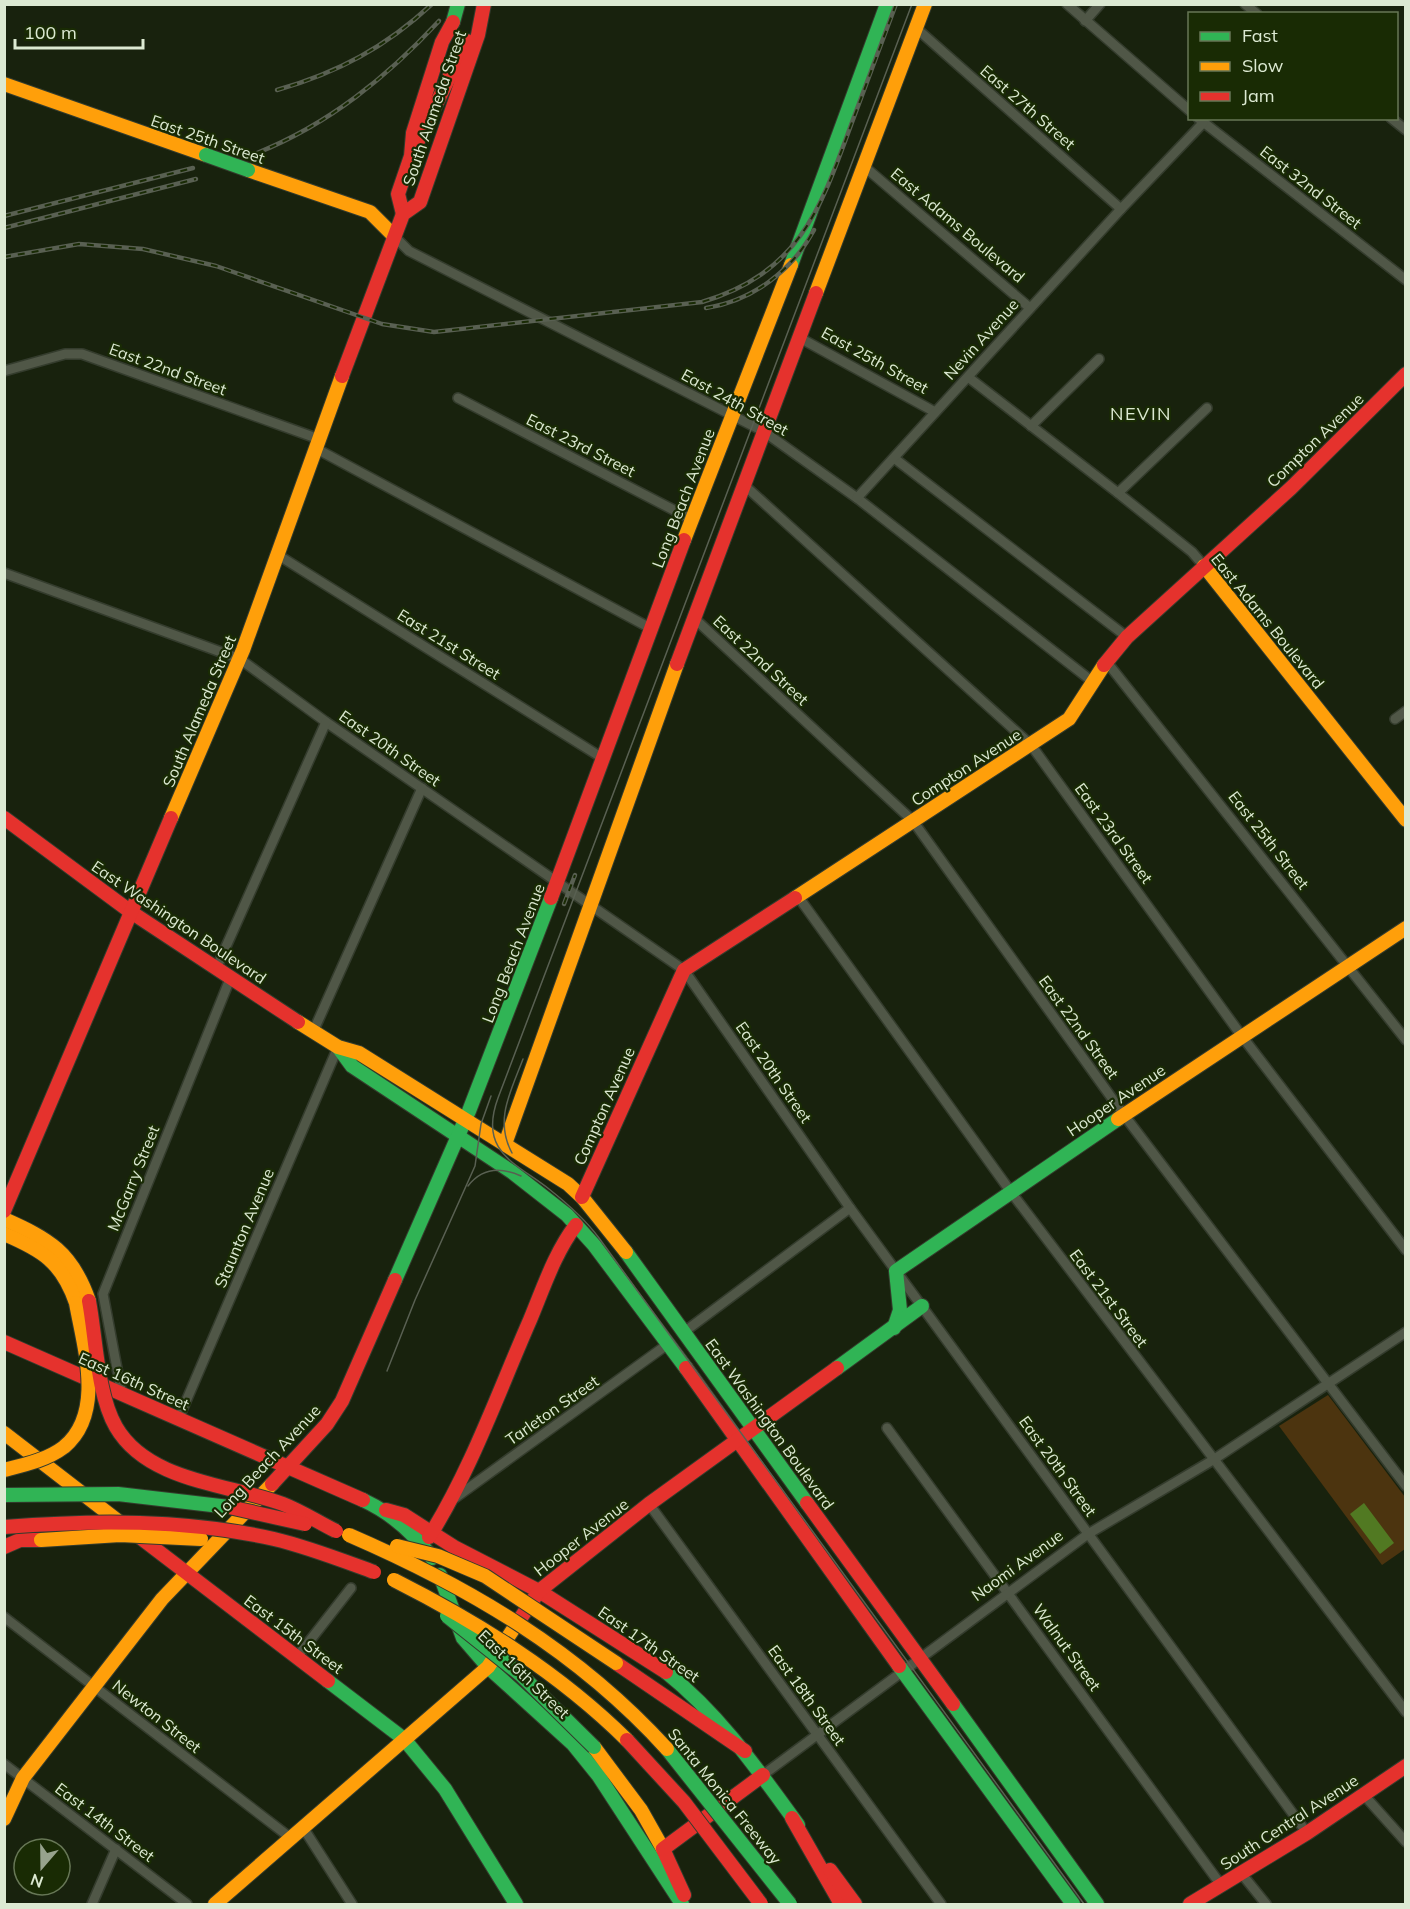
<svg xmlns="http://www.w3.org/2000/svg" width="1410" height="1909" viewBox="0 0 1410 1909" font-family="Mulish,sans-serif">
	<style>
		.green { fill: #4c340f }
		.water { fill: #517922 }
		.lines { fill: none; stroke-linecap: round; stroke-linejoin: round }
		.street-casing { stroke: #343c2d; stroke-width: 12 }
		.fast-casing { stroke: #343c2d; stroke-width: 16 }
		.slow-casing { stroke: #343c2d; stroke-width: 16 }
		.jam-casing { stroke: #343c2d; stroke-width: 16 }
		.street { stroke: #505747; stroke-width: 9 }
		.fast { stroke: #30b455; stroke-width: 14 }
		.slow { stroke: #ff9f0a; stroke-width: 14 }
		.jam { stroke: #e5322d; stroke-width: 14 }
		.tram { stroke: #596052; stroke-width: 1.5 }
		.rail-casing { stroke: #596052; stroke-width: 4.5 }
		.rail { stroke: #192b04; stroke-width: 2; stroke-dasharray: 7; stroke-linecap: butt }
		.fast-bridge-casing { stroke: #343c2d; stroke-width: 16; stroke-linecap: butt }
		.slow-bridge-casing { stroke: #343c2d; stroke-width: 16; stroke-linecap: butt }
		.jam-bridge-casing { stroke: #343c2d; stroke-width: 16; stroke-linecap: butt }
		.fast-bridge { stroke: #30b455; stroke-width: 14 }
		.slow-bridge { stroke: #ff9f0a; stroke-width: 14 }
		.jam-bridge { stroke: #e5322d; stroke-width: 14 }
		.labels { text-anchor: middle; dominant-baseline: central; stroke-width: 4.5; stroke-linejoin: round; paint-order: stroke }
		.street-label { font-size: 16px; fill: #dce9d2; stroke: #192b04 }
		.neighbourhood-label { font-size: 18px; letter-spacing: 1.5px; fill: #dce9d2; stroke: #192b04 }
	</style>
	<rect width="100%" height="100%" fill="#18220d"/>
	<path class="green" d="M1328,1395l77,102v52l-23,16 -103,-139z"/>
	<path class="water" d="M1364,1503l30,40 -14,11 -30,-40z"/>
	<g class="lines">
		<g class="street-casing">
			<g id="street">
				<path d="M1067,4l123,107"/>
				<path d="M1245,4l12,10"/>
				<path d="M1085,21l15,-17"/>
				<path d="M916,28l205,181"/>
				<path d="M1198,118l208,162"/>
				<path d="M1391,118l15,12"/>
				<path d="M866,168l164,140"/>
				<path d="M394,236l15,15 354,180 94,67 236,184"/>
				<path d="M800,338l135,74"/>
				<path d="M4,371l61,-17h17l237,85"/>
				<path d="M968,377l150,116 74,59 12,14"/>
				<path d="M458,398l233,121"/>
				<path d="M1031,426l68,-67"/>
				<path d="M315,448l337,181"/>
				<path d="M894,458l233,179"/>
				<path d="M743,484l288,261 210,290 165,215"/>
				<path d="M1118,493l89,-85"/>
				<path d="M857,498l264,-289 82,-86"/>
				<path d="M278,555l326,204"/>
				<path d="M4,573l236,86 86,63 358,248 166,238 457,625"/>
				<path d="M694,618l219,203 211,294 282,371"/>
				<path d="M1106,661l300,379"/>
				<path d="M1395,719l11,-8"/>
				<path d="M797,895l214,297 395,520"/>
				<path d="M216,969l110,-247"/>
				<path d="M313,1032l109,-244"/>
				<path d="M684,1332l166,-124"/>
				<path d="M122,1395l-19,-101 127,-315"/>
				<path d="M178,1420l160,-373"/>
				<path d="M887,1428l334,457"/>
				<path d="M455,1498l213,-154"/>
				<path d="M649,1504l292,400"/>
				<path d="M4,1617l288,222"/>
				<path d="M297,1657l54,-69"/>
				<path d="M4,1764l183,140"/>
				<path d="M763,1775l325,-241 125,-74 193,-128"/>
				<path d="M1363,1794l43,48"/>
				<path d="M304,1829l48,75"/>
				<path d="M1241,1873l25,31"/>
				<path d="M92,1904l24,-55"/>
			</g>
		</g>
		<g class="fast-casing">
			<g id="fast">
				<path d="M453,22l5,-18"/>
				<path d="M791,265l96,-261"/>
				<path d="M338,1047l14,19 160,106 55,43 27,30 92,123"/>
				<path d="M626,1252l181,251"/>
				<path d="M395,1280l74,-169 82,-213"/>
				<path d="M894,1328l6,-18 -4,-39 222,-152"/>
				<path d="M837,1368l85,-62"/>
				<path d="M363,1500c28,13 51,33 69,58"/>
				<path d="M440,1575l23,63 25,29 85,77 25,31 84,129"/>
				<path d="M899,1666l174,238"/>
				<path d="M666,1672c54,43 92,98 132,153"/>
				<path d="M328,1681l76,58 41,50 71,115"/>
				<path d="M953,1704l144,200"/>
			</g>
		</g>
		<g class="slow-casing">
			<g id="slow">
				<path d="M4,84l202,71"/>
				<path d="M248,170l122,42 24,24"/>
				<path d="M816,293l109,-289"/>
				<path d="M684,540l107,-275"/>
				<path d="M1204,566l202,254"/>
				<path d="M171,818l72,-168 99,-274"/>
				<path d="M795,898l274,-179 35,-54"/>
				<path d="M298,1022l40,25 21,6 209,131 14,13 44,55"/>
				<path d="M1118,1119l288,-191"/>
				<path d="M505,1144l172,-480"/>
				<path d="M4,1219c45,20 68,33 85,82"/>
				<path d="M4,1234c38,16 58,28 72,69"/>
				<path d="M4,1433l118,91"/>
				<path d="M594,1747l47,63 22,39"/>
				<path d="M4,1819l19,-41 139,-179 110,-115"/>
				<path d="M215,1904l273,-237 32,-48"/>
			</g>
		</g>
		<g class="jam-casing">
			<g id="jam">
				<path d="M417,143l50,-102"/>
				<path d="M403,214l-5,-20 13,-38 2,-23 29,-91 11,-20"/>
				<path d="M342,376l61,-162 17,-12 58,-167 6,-31"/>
				<path d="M677,664l139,-371"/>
				<path d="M1104,665l23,-28 164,-149 115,-114"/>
				<path d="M4,818l127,94 167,110"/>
				<path d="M551,898l133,-358"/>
				<path d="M582,1197l102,-227 111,-72"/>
				<path d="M4,1211l167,-393"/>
				<path d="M4,1342l359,158"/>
				<path d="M686,1368l213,298"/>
				<path d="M272,1484l55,-60 15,-23 53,-121"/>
				<path d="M807,1503l146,201"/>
				<path d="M386,1510l18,5 50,32 85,44 127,81"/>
				<path d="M137,1535l191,146"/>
				<path d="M429,1537c42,-67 69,-144 101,-217 13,-31 25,-68 46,-95"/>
				<path d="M4,1547l16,-7h21"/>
				<path d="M520,1619l19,-28 110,-87 188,-136"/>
				<path d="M616,1663l129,88"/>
				<path d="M792,1818l49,86"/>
				<path d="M830,1870l25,34"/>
				<path d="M684,1895l-21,-46 100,-74"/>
				<path d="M1190,1904l117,-71 99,-67"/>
			</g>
		</g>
		<use href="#street" class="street"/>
		<use href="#fast" class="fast"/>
		<use href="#slow" class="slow"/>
		<use href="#jam" class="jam"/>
		<g class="tram">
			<path d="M912,4l-414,1094c-20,54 18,65 51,91 19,15 36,30 50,49l485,666"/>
			<path d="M512,1153c-18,-33 -1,-62 11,-94"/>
			<path d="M468,1186c14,-18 33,-19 53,-10"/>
			<path d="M387,1371l28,-71 60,-134 6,-42 10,-28"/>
		</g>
		<g class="rail-casing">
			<g id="rail">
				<path d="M277,90c60,-17 109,-43 155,-86"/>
				<path d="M257,153c72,-29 130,-76 182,-132"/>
				<path d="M4,216l189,-48"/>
				<path d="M4,228l192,-49"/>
				<path d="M4,257l75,-13 64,5 73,17 166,58 52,8 268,-30c96,-29 118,-91 149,-177 15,-40 30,-80 45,-121"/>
				<path d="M706,308c46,-7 86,-37 108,-78"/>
				<path d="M564,904l11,-29"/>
			</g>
		</g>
		<use href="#rail" class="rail"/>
		<g class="fast-bridge-casing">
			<g id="fast-bridge">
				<path d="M206,155l42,15"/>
				<path d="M4,1495l114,-1 111,13"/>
				<path d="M447,1616l74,59 73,72"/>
				<path d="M667,1749l123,155"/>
			</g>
		</g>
		<g class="slow-bridge-casing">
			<g id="slow-bridge">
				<path d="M4,1470c20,-5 43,-10 60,-23 41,-34 20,-99 12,-144"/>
				<path d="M349,1535c120,52 229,116 318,214"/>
				<path d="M41,1540l79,-5 81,4"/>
				<path d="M397,1546l41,10 47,20 131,87"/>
				<path d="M394,1580c85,43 165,93 233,160"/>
			</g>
		</g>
		<g class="jam-bridge-casing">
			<g id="jam-bridge">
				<path d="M89,1301c7,37 8,93 27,126 32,55 113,57 167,77 18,7 35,18 53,27"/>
				<path d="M229,1507l76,17"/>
				<path d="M4,1527c90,-7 182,-8 270,12 34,8 67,21 100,33"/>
				<path d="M627,1740l57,62 77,102"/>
			</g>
		</g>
		<use href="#fast-bridge" class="fast-bridge"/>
		<use href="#slow-bridge" class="slow-bridge"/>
		<use href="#jam-bridge" class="jam-bridge"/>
	</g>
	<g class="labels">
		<g class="street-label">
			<text transform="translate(1028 107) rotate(41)">East 27th Street</text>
			<text transform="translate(434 108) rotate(-71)">South Alameda Street</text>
			<text transform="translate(208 139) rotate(19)">East 25th Street</text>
			<text transform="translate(1311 187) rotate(38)">East 32nd Street</text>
			<text transform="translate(958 225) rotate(40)">East Adams Boulevard</text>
			<text transform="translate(981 339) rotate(-48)">Nevin Avenue</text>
			<text transform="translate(875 360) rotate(29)">East 25th Street</text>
			<text transform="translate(168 369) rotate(20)">East 22nd Street</text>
			<text transform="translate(735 402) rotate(29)">East 24th Street</text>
			<text transform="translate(1315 440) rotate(-44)">Compton Avenue</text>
			<text transform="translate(581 445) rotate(27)">East 23rd Street</text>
			<text transform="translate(683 498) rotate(-69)">Long Beach Avenue</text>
			<text transform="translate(1268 621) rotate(51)">East Adams Boulevard</text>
			<text transform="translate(449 644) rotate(32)">East 21st Street</text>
			<text transform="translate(761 660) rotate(43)">East 22nd Street</text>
			<text transform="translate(199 711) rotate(-67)">South Alameda Street</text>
			<text transform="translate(390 748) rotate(35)">East 20th Street</text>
			<text transform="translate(966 767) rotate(-33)">Compton Avenue</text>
			<text transform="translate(1114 833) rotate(54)">East 23rd Street</text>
			<text transform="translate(1269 840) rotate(52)">East 25th Street</text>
			<text transform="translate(179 922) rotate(34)">East Washington Boulevard</text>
			<text transform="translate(513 953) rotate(-69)">Long Beach Avenue</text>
			<text transform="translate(1079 1027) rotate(54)">East 22nd Street</text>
			<text transform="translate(774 1072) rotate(55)">East 20th Street</text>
			<text transform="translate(1116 1100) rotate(-34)">Hooper Avenue</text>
			<text transform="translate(604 1106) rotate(-66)">Compton Avenue</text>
			<text transform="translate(133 1178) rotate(-68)">McGarry Street</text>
			<text transform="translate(244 1228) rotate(-67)">Staunton Avenue</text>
			<text transform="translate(1109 1298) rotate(53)">East 21st Street</text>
			<text transform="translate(134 1381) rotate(24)">East 16th Street</text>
			<text transform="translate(552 1410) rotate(-35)">Tarleton Street</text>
			<text transform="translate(770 1424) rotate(54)">East Washington Boulevard</text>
			<text transform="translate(267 1461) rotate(-47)">Long Beach Avenue</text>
			<text transform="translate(1058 1466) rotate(54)">East 20th Street</text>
			<text transform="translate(581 1537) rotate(-38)">Hooper Avenue</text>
			<text transform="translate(1017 1565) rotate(-36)">Naomi Avenue</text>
			<text transform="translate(294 1634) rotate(37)">East 15th Street</text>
			<text transform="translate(649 1644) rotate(35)">East 17th Street</text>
			<text transform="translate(1067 1647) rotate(54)">Walnut Street</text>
			<text transform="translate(524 1674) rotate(44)">East 16th Street</text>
			<text transform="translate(807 1695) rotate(54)">East 18th Street</text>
			<text transform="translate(157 1716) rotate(38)">Newton Street</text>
			<text transform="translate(725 1796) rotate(51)">Santa Monica Freeway</text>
			<text transform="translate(105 1822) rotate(37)">East 14th Street</text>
			<text transform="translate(1289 1822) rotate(-33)">South Central Avenue</text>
		</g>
		<g class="neighbourhood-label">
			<text x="1141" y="413">NEVIN</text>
		</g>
	</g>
	<rect width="1410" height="1909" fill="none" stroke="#dce9d2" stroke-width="12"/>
	<rect x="1188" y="12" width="210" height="108" fill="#192b04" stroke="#677756" stroke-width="1.5"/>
	<rect x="1200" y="32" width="30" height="9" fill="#30b455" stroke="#677756" stroke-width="1.5"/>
	<text x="1242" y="42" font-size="18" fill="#dce9d2">Fast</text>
	<rect x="1200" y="62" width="30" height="9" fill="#ff9f0a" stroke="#677756" stroke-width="1.5"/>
	<text x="1242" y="72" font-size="18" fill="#dce9d2">Slow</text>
	<rect x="1200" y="92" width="30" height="9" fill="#e5322d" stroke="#677756" stroke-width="1.5"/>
	<text x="1242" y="102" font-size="18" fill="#dce9d2">Jam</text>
	<g transform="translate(42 1867) rotate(200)"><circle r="28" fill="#192b04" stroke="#677756" stroke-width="1.5"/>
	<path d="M0-4.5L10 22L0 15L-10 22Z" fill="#97a38d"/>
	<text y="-9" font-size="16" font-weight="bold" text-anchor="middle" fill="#dce9d2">N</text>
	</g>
	<path d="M15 39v9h128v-9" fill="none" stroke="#dce9d2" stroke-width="3"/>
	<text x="24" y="39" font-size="18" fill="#dce9d2" stroke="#192b04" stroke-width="4.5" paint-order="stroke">100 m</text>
</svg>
